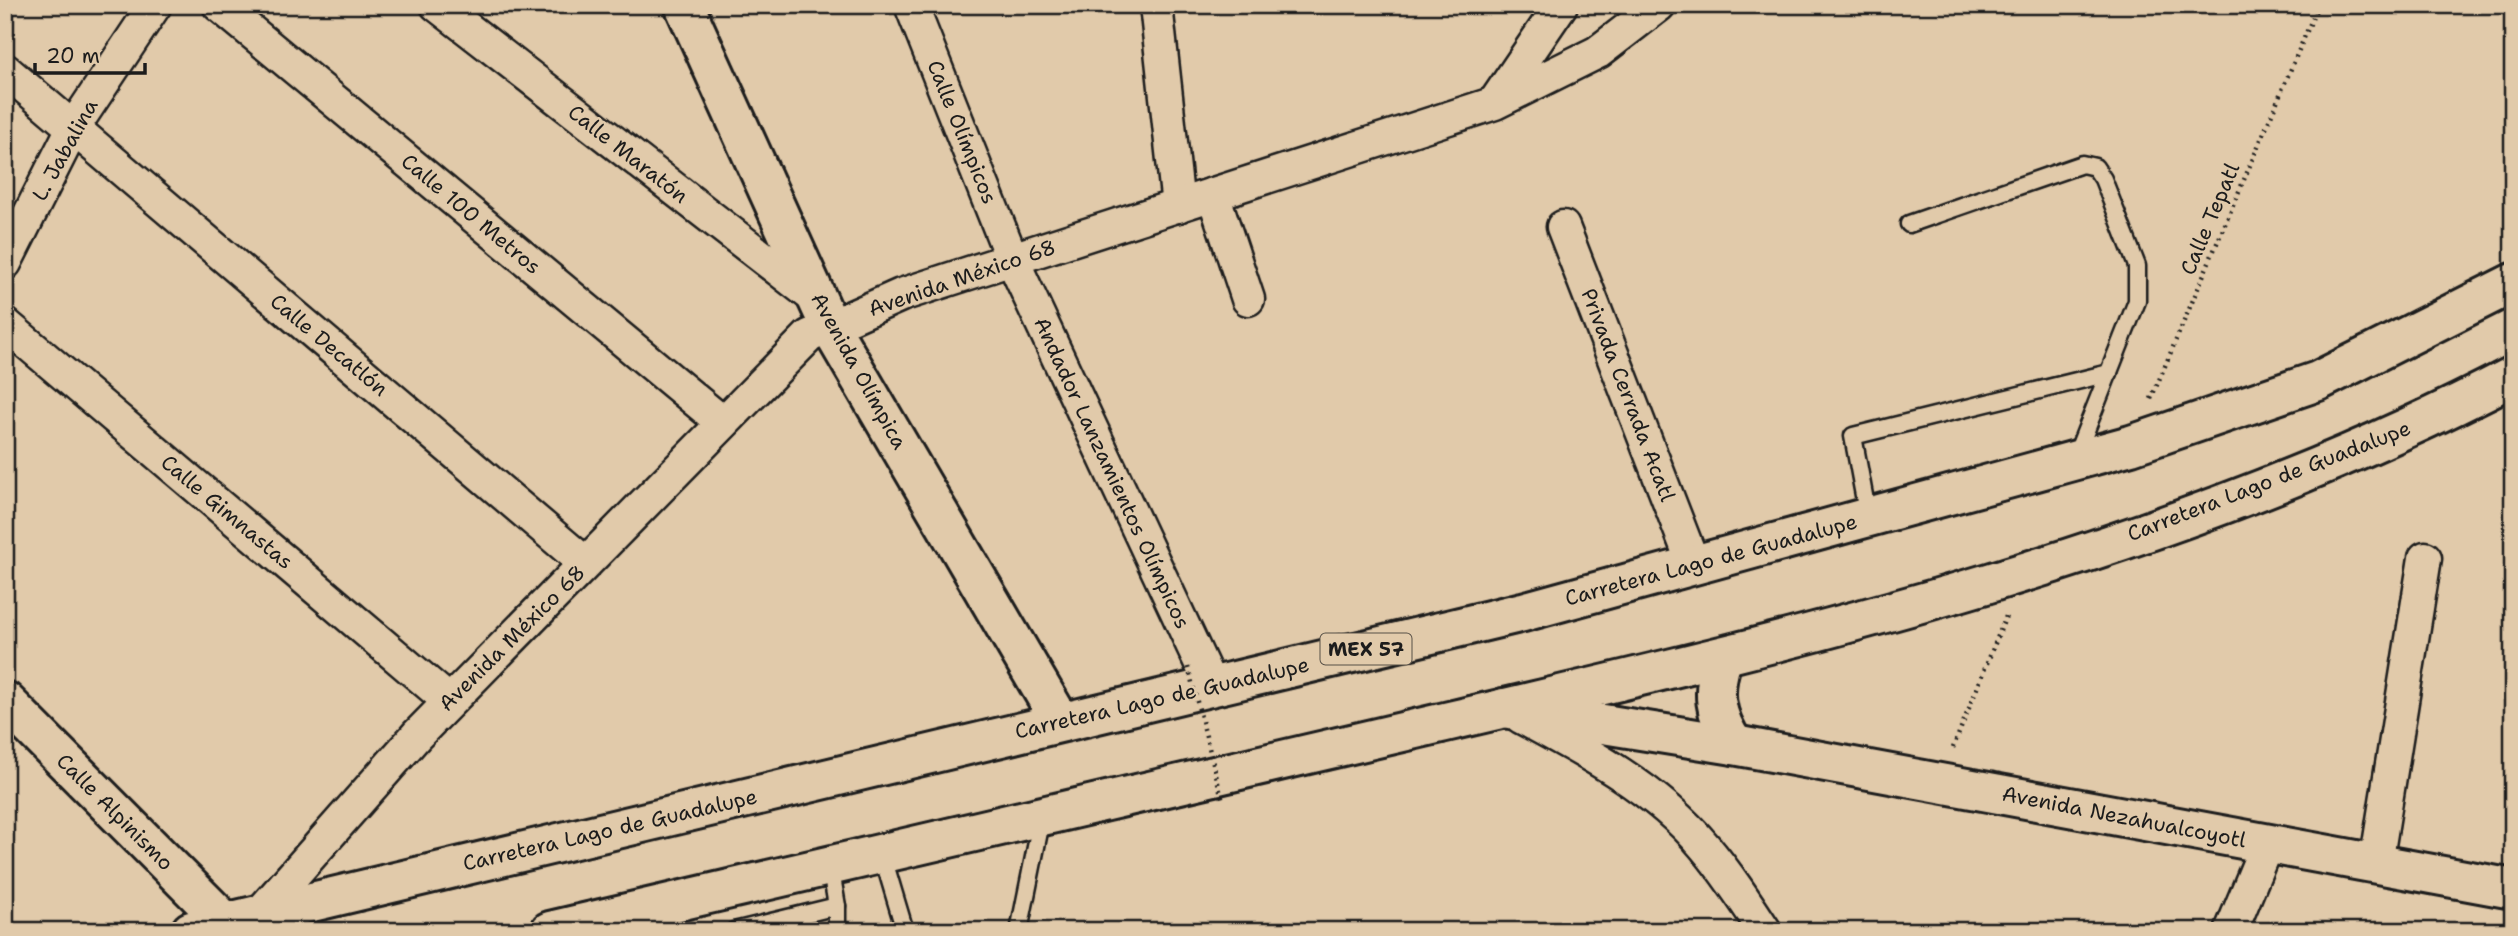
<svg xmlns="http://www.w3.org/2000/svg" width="2518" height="936" viewBox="0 0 2518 936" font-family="'Shantell Sans',sans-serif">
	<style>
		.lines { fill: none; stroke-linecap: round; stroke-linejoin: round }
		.service-casing { stroke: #1c1c1c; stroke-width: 21 }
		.minor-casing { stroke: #1c1c1c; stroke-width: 37 }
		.tertiary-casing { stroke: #1c1c1c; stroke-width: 44 }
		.primary-casing { stroke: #1c1c1c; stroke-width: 44 }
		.path { stroke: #1c1c1c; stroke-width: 4.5; stroke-dasharray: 2 5; stroke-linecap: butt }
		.service { stroke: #e1caaa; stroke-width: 16 }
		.minor { stroke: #e1caaa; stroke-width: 32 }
		.tertiary { stroke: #e1caaa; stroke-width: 38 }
		.primary { stroke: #e1caaa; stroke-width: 38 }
		.path-bridge { stroke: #1c1c1c; stroke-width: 4.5; stroke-dasharray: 2 5; stroke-linecap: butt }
		.labels { text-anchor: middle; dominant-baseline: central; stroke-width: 5; stroke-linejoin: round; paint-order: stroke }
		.shield { fill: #e1caaa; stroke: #575047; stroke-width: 2 }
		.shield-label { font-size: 19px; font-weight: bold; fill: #1c1c1c }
		.street-label { font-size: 21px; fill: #1c1c1c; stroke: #e1caaa }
	</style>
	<rect width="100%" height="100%" fill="#e1caaa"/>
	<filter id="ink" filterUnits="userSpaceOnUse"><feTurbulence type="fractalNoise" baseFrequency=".0143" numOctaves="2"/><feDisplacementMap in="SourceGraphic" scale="14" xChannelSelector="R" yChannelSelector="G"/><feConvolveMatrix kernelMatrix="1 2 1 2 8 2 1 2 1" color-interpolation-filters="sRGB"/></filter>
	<g filter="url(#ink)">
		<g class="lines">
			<g class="service-casing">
				<g id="service">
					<path d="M1909,224l173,-60 13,3 8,12 34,87v35l-62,157"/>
					<path d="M1868,517l-15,-81 256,-63"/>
					<path d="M882,854l23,77"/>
					<path d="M830,865l7,41v25"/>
					<path d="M734,931l103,-25"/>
					<path d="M1019,931l23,-114"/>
				</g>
			</g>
			<g class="minor-casing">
				<g id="minor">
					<path d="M219,5l504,418"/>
					<path d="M437,5l382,296"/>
					<path d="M911,5l101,254 200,428"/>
					<path d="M1156,5l22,201"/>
					<path d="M5,70l580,493"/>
					<path d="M1495,102l66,-97"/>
					<path d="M1213,194l35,105"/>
					<path d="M1563,227l130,336"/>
					<path d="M5,263l68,-135 82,-123"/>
					<path d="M5,324l444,377"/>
					<path d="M1521,717c66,35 136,72 184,130 22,26 41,55 60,84"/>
					<path d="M2376,864l49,-306"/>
					<path d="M259,914l158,-179 392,-399 92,-41 594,-192 103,-51 61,-47"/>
					<path d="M2231,931l36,-87"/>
				</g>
			</g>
			<g class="tertiary-casing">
				<g id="tertiary">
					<path d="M684,5l146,322 231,395"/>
					<path d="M1723,657c-12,34 -9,58 11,88"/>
					<path d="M5,701l220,221"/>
					<path d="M1504,708l230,37 779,144"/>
				</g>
			</g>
			<g class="primary-casing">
				<g id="primary">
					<path d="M191,931l1332,-319 608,-167 187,-64 195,-98"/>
					<path d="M550,931c297,-70 594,-139 891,-208 365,-85 737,-172 1072,-347"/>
				</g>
			</g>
			<g class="path">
				<path d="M2151,399l167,-394"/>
				<path d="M1953,748l53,-132"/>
			</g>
			<use href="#service" class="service"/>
			<use href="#minor" class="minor"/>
			<use href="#tertiary" class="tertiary"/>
			<use href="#primary" class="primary"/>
			<path class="path-bridge" d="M1188,667l34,131"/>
		</g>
	</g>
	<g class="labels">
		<rect class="shield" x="1320.5" y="633.5" width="91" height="31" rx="5"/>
		<g class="shield-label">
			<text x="1366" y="649">MEX 57</text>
		</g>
		<g class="street-label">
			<text transform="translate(962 132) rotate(68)">Calle Olímpicos</text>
			<text transform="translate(65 150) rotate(-61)">L. Jabalina</text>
			<text transform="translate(628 154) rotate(38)">Calle Maratón</text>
			<text transform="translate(471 214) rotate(40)">Calle 100 Metros</text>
			<text transform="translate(2210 219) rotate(-67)">Calle Tepatl</text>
			<text transform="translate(962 278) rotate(-19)">Avenida México 68</text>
			<text transform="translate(329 345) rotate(40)">Calle Decatlón</text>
			<text transform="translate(859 371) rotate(61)">Avenida Olímpica</text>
			<text transform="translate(1628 395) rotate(69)">Privada Cerrada Acatl</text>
			<text transform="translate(1112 473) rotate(65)">Andador Lanzamientos Olímpicos</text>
			<text transform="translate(2269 481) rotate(-21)">Carretera Lago de Guadalupe</text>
			<text transform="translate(227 512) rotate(40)">Calle Gimnastas</text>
			<text transform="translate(1711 560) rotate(-15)">Carretera Lago de Guadalupe</text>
			<text transform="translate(512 638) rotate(-45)">Avenida México 68</text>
			<text transform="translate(1162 698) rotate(-13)">Carretera Lago de Guadalupe</text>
			<text transform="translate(115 812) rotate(45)">Calle Alpinismo</text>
			<text transform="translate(2124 817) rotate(11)">Avenida Nezahualcoyotl</text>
			<text transform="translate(610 830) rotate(-13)">Carretera Lago de Guadalupe</text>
		</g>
	</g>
	<rect width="2518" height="936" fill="none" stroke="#e1caaa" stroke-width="28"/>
	<rect x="14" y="14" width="2490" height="908" fill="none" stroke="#1c1c1c" stroke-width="2.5" filter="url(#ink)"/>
	<path d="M35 63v10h110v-10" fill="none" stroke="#1c1c1c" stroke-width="3.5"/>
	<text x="46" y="63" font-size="21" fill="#1c1c1c" stroke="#e1caaa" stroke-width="5" paint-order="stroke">20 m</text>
</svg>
